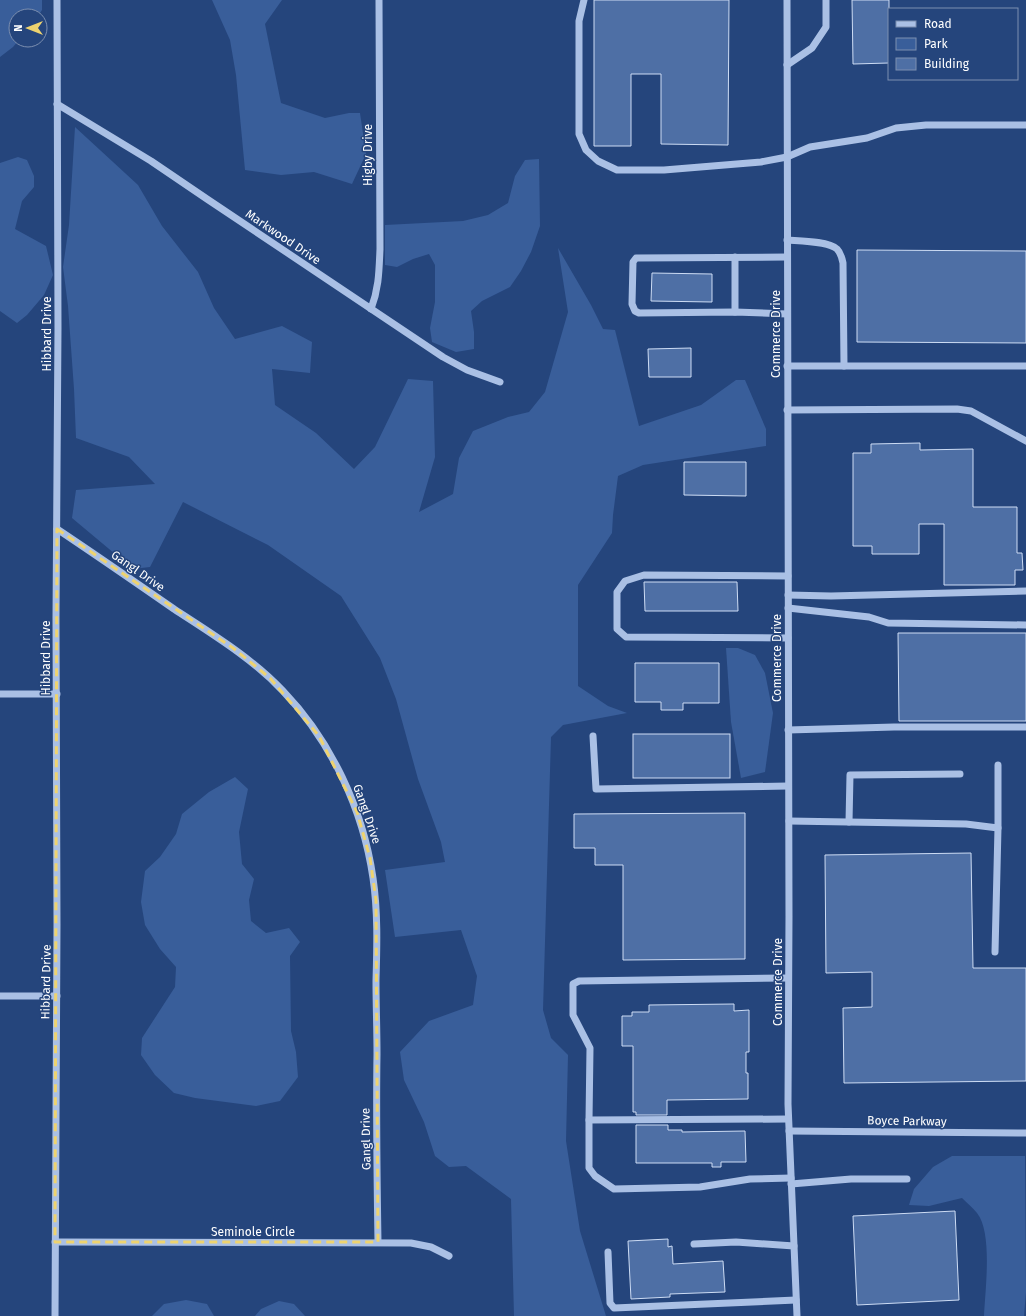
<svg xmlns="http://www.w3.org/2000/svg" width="1026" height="1316" viewBox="0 0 1026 1316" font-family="'Fira Sans',sans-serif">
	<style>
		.green { fill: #395e9a }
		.building { fill: #4e6fa5; stroke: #cddcf4 }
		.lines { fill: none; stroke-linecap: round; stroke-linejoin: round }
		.minor { stroke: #aac0e5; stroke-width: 7 }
		.marked { fill: none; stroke: #eed36f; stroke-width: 3; stroke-dasharray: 8 5; stroke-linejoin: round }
		.labels { text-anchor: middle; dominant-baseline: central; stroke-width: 3; stroke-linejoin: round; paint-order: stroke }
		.street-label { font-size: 12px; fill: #fff; stroke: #25457c }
	</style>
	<rect width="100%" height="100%" fill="#25457c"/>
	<g class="green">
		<path d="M0,0h42v10l-4,6h-22v24h3l-6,7 -13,10z"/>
		<path d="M212,0h70l-17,24 16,79 44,15 24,-5h11l6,41 -14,30 -38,-12 -33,3 -36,-5 -9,-95 -6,-35z"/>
		<path d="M75,127l63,58 24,41 36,46 16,36 21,31 47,-13 30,16 -2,31 -38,-4 3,36 41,28 38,36 21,-22 33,-68 25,2 2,76 -16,55 34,-18 6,-36 14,-27 35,-14 21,-5 16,-20 23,-80 -10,-64 33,57 12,24 12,1 24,96 62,-21 35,-25h9l21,49v17l-123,19 -25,11 -5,39 -1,18 -34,52v101l30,20 19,7 -64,12 -12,12 -8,273 8,28 17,17 -2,86 14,90 26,85h-92l-3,-117 -45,-33 -17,1 -14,-11 -11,-34 -20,-42 -4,-28 29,-31 44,-16 4,-29 -16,-46 -66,7 -10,-67 60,-8 -4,-20 -23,-63 -22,-80 -16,-41 -39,-62 -73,-51 -85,-43 -33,65 -17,2 -61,-51 4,-28 79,-6 -26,-27 -53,-19 -2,-49 -6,-83 -5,-39 6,-42z"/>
		<path d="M18,157l9,3 7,16v11l-12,14 -7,28 31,17 7,29 -9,20 -17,20 -10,8 -17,-12v-148z"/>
		<path d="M539,159l1,67 -9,26 -10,19 -11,16 -28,14 -11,10 3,21v17l-18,3 -24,-10 -2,-14 5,-26v-37l-6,-11 -16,5 -16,8 -12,-2v-40l78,-4 25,-6 20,-12 7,-27 10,-16z"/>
		<path d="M726,648h12l17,7 10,18 8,40 -8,59 -24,6 -10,-56z"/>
		<path d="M235,777l13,12 -9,43 3,32 12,15 -5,21 2,21 15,12 23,-5 11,14 -10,14 1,75 5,21 2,25 -18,24 -24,5 -61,-8 -21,-5 -19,-18 -14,-20 1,-17 33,-51 1,-20 -16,-18 -15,-24 -4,-23 4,-31 15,-14 16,-23 6,-20 27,-22z"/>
		<path d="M952,1156h73l1,136 -2,24h-40c1,-25 9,-83 -7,-103 -4,-5 -10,-10 -15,-15l-33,8 -20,-1 5,-16 19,-22z"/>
		<path d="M186,1300l21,4 7,12h-62l12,-12z"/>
		<path d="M279,1301l15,3 11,12h-50l6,-7z"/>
	</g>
	<g class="building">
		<path d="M594,0h135l-1,145 -67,-1v-70h-30v72h-37z"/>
		<path d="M852,0h37v63l-36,1z"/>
		<path d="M857,250l169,1v92l-169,-1z"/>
		<path d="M652,273l60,1v28l-61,-1z"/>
		<path d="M691,348v29h-42l-1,-28z"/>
		<path d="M920,443v7l53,-1v58h44v46h5l1,17h-8v15h-71v-61h-25v30h-47v-8h-19v-93h18v-9z"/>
		<path d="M684,462h62v34l-62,-1z"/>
		<path d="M644,582h93l1,29h-93z"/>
		<path d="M898,633h128v88h-127z"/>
		<path d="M635,663h84v40h-36v7h-22v-8h-26z"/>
		<rect x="633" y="734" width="97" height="44"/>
		<path d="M745,813v146l-122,1v-95h-28v-17h-21v-34z"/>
		<path d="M971,853l2,115h53v113l-182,2 -1,-75 29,-1v-35l-46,1 -1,-118z"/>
		<path d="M734,1004v7l15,-1v42h-3v21h2v26l-81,1v15h-31v-3h-3v-66h-11v-30h10v-4h17v-7z"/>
		<path d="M636,1125h32v5h14v2l63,-1 1,31h-25v5h-9v-4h-76z"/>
		<path d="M955,1211l4,89 -102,5 -4,-89z"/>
		<path d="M668,1239v8l4,-1 1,18 50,-3 2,31 -55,2v3l-39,2 -3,-58z"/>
	</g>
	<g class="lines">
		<g class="minor">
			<path d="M584,0l-5,21v113l7,16 12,11 19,9h47l97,-8 26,-5 23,-10 57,-9 29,-10 30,-3h100"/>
			<path d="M787,0l2,916 -1,188 9,212"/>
			<path d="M787,65l25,-17 14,-21v-27"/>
			<path d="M57,104l94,57 56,38 236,158 24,13 33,12"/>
			<path d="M787,240c13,1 41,1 50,9 4,4 5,9 6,14l1,103"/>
			<path d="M787,257l-151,1 -3,4 -1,42 3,7 4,2 96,-1 52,2"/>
			<path d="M371,309c8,-21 8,-38 9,-60l-1,-249"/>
			<path d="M735,312v-55"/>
			<path d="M787,366h239"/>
			<path d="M787,410l170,-1 14,2 55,30"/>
			<path d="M57,529c39,26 78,53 117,80 38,25 78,49 109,82 48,50 80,118 90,187 5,34 4,68 3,103 0,24 1,48 1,73 -1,62 0,125 1,188"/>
			<path d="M788,576l-144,-1 -19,6 -8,11v37l9,8 162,1"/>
			<path d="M788,595l43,1 195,-5"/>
			<path d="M788,608l81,9 19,6 138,2"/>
			<path d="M0,694h57"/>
			<path d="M788,730l106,-3h132"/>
			<path d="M593,736l3,53 192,-3"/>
			<path d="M789,821l177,3 32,4v-63"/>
			<path d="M849,822l1,-47 110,-1"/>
			<path d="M995,952l3,-124"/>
			<path d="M0,996h57"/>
			<path d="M788,1119l-199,1v48l6,8 19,13 86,-2 50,-8 41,-1"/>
			<path d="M589,1120l1,-72 -17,-33v-31l6,-3 209,-3"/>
			<path d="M789,1131l237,2"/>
			<path d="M791,1184l60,-5h56"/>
			<path d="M55,1242l356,1 20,4 18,9"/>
			<path d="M694,1244l42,-2 58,4"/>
			<path d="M608,1252l2,51 4,5 182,-8"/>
			<path d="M55,1316l2,-392 -1,-306 2,-290 -1,-328"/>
		</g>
	</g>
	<path class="marked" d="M57,529l176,119 37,30 49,58 38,76 13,46 6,42 2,342h-323z"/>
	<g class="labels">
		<g class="street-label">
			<text transform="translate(368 155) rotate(-90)">Higby Drive</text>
			<text transform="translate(283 237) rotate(34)">Markwood Drive</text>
			<text transform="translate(47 334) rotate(-90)">Hibbard Drive</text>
			<text transform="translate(776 334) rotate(-90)">Commerce Drive</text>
			<text transform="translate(138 571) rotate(35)">Gangl Drive</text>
			<text transform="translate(46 658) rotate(-90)">Hibbard Drive</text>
			<text transform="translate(777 658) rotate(-90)">Commerce Drive</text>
			<text transform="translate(367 814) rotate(71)">Gangl Drive</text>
			<text transform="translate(46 982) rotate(-89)">Hibbard Drive</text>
			<text transform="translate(778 982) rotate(-90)">Commerce Drive</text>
			<text transform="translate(907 1121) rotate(1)">Boyce Parkway</text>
			<text transform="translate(366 1139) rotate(-91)">Gangl Drive</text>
			<text x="253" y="1232">Seminole Circle</text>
		</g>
	</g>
	<rect x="888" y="8" width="130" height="72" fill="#25457c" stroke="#7c8fb0"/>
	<rect x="896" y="21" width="20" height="6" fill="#aac0e5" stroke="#7c8fb0"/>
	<text x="924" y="28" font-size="12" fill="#ffffff">Road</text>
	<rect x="896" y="38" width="20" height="12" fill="#395e9a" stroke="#7c8fb0"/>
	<text x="924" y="48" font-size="12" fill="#ffffff">Park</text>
	<rect x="896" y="58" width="20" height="12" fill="#4e6fa5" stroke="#7c8fb0"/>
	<text x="924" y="68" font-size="12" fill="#ffffff">Building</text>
	<g transform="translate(28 28) rotate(270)"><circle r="19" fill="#25457c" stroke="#7c8fb0"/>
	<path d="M0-3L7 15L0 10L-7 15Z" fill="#eed36f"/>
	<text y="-6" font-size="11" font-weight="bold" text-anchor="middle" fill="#ffffff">N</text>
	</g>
</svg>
